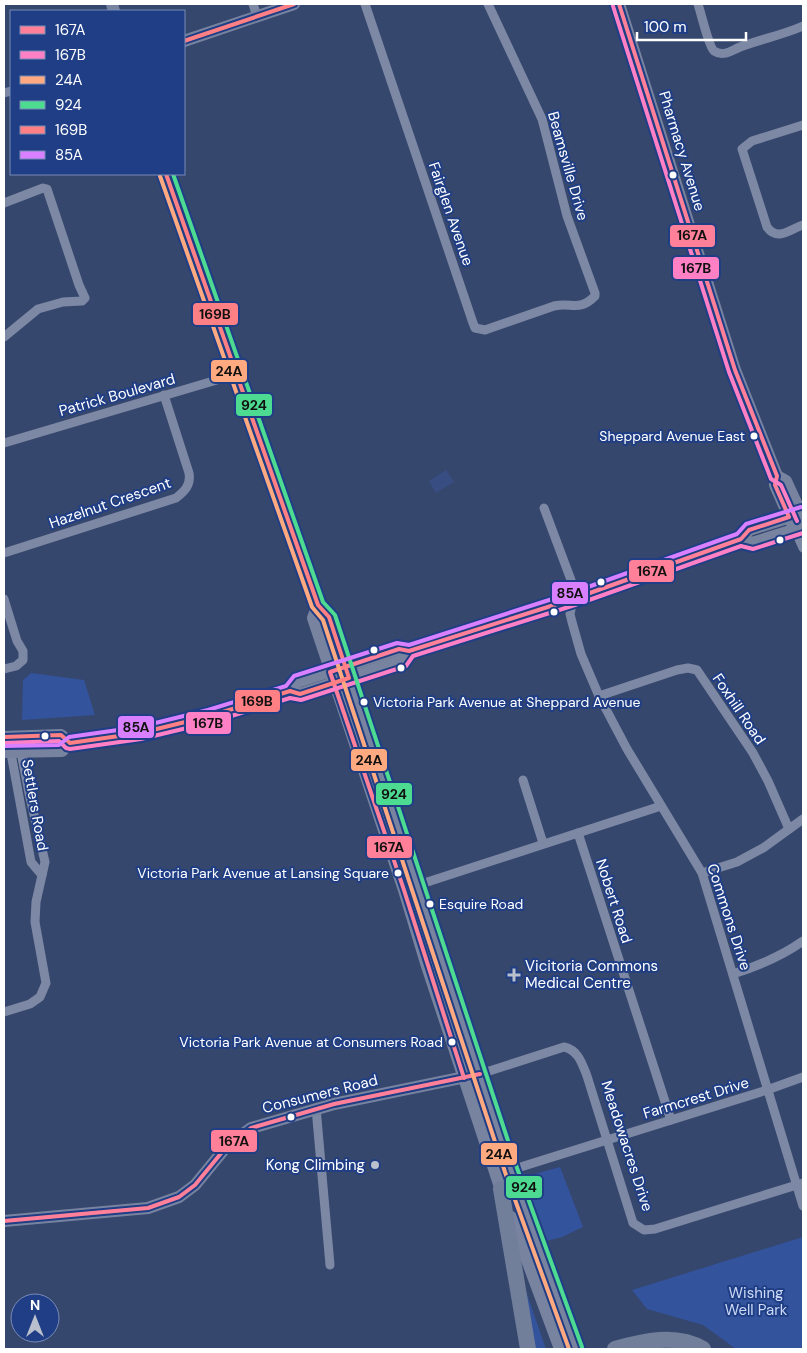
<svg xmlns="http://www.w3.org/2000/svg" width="807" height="1353" viewBox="0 0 807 1353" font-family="'DM Sans',sans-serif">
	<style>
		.green { fill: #33539c }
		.water { fill: #384d81 }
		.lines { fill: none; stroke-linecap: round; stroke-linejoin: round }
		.street { stroke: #7d88a4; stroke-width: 9 }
		.secondary { stroke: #7883a0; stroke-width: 12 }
		.highway { stroke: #727f9b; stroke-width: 16 }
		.bus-1-casing { stroke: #1f3e85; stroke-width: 8 }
		.bus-2-casing { stroke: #1f3e85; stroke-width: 8 }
		.bus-3-casing { stroke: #1f3e85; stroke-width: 8 }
		.bus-4-casing { stroke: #1f3e85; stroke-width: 8 }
		.bus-5-casing { stroke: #1f3e85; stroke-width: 8 }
		.bus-6-casing { stroke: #1f3e85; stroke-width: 8 }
		.bus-1 { stroke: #ff8098; stroke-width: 4 }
		.bus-2 { stroke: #ff80c5; stroke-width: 4 }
		.bus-3 { stroke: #ffa980; stroke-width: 4 }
		.bus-4 { stroke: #4ddb92; stroke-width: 4 }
		.bus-5 { stroke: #ff8084; stroke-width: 4 }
		.bus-6 { stroke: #d880ff; stroke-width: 4 }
		.bus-dot { fill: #fff; stroke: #1f3e85; stroke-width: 2 }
		.poi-dot { fill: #b9bfcc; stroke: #1f3e85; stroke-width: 2 }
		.labels { text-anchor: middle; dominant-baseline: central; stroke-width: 4; stroke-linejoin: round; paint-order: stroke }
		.bus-label { font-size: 14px; fill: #fff; stroke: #1f3e85; text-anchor: end }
		.street-label { font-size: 15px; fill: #fff; stroke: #1f3e85 }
		.poi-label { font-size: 15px; fill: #fff; stroke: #1f3e85; text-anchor: start }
		.park-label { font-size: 15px; fill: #ccdaf7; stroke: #1f3e85 }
		.line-badge { stroke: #1f3e85; stroke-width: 2 }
		.pale-badge-label { font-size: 14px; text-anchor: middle; font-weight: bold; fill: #111 }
	</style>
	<rect width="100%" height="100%" fill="#36476e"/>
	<g class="green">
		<path d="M31,673l53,7 11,35 -73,5 1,-40z"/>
		<path d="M560,1167l23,60 -21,10 -16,4 -22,-64z"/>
		<path d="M803,1237v112h-67l-33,-24 -56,-16 -15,-19z"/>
		<path d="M520,1274l26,75h-12z"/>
	</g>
	<path class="water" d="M446,470l8,12 -18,11 -7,-12z"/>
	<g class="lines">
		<g class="street">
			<path d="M253,4l4,12"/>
			<path d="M365,4l108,319 2,5 10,2 69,-24c19,-4 25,6 41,-10v-3l-28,-77 -25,-97 -54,-115"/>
			<path d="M698,4c3,9 11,43 16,47 3,2 8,3 12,2 5,-1 9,-4 14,-6 21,-8 43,-12 63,-21"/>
			<path d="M4,93l7,-2"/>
			<path d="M803,125l-51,16 -10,8 25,78c11,15 23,2 36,-2"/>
			<path d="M4,203l39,-15 4,1 32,96 6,13 -3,3 -19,1 -25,7 -34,28"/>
			<path d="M4,443l233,-69"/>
			<path d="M544,508l27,72 2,19 -3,15 2,8 9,32 18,42 28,53 75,124 101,333"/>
			<path d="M795,530l8,18"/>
			<path d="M4,553l172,-55c9,-7 15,-13 13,-25l-25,-78"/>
			<path d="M4,599l13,42 6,10v9l-7,6 -12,3"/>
			<path d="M599,696l78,-26 11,-2 9,2 56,83 15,28 21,48"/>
			<path d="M8,737l23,125 11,13"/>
			<path d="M523,780l20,63"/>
			<path d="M578,833l93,287"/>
			<path d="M702,873l35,-11 26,-14 40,-29"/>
			<path d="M412,887l249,-81"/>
			<path d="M733,974c25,-8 49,-18 70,-33"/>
			<path d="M4,1012l26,-8 10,-7 6,-14 -11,-61 1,-20 9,-40 -16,-69 -11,-56"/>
			<path d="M480,1074l84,-27c14,3 18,16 23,29l46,147 11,7 11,-1 148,-46"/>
			<path d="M316,1108l14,157"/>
			<path d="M511,1170l256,-80 36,-13"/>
		</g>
		<g class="secondary">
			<path d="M112,4l2,7"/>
			<path d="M619,4l116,366 42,106 -2,9 20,45"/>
			<path d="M184,41l110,-37"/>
			<path d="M166,174l152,431 11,12 117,358 65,195 65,179"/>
			<path d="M777,476l9,5 17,37"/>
			<path d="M741,539l11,4 51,-16"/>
			<path d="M318,605l-5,13 91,272 22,73 77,233"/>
			<path d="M290,691l10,3 103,-34 6,-9"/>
			<path d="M4,737l57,-2 9,8"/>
			<path d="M4,752l58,-1 8,-8 70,-10 70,-17 80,-25 7,-9 102,-33 10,2 164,-52 168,-60 8,-9 54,-17"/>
			<path d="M511,1217l49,132"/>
			<path d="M4,1221l144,-13 31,-11 16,-12 32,-39 24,-18 83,-24 136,-28"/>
		</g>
		<g class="highway">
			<path d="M501,1189l27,160"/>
			<path d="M615,1349c28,-8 61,-16 88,0"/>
		</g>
		<g class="bus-1-casing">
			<g id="bus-1">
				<path d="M464,1078l-60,-188 -74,-218 69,-23 10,2 164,-52 168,-60 8,-9 40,-13 -14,-32 2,-9 -42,-106 -116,-366"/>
				<path d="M4,1221l144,-13 31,-11 16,-12 32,-39 24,-18 83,-24 146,-30"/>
			</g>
		</g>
		<g class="bus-2-casing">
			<g id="bus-2">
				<path d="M613,6l116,366 42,107 10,6 16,36"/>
				<path d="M4,743l55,-2 7,7 4,1 71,-10 71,-17 78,-24 11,2 105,-34 7,-10 162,-51 166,-59 12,3 50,-16"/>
			</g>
		</g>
		<g class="bus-3-casing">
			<path id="bus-3" d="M160,176l152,431 11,13 182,552 64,177"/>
		</g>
		<g class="bus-4-casing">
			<path id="bus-4" d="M173,174l150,428 12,13 182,553 65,179"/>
		</g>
		<g class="bus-5-casing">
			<g id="bus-5">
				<path d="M184,41l110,-37"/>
				<path d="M4,737l57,-2 9,8 70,-10 70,-17 80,-25 10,3 49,-16 -20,-61 -11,-12 -152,-431"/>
			</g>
		</g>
		<g class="bus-6-casing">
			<path id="bus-6" d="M4,746l55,-1 10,-8 70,-10 69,-17 78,-24 8,-10 103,-33 12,2 162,-52 166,-59 9,-10 55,-17"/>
		</g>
		<use href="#bus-1" class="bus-1"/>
		<use href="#bus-2" class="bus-2"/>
		<use href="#bus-3" class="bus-3"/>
		<use href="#bus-4" class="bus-4"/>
		<use href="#bus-5" class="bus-5"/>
		<use href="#bus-6" class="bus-6"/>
	</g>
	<g class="bus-dot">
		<circle cx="673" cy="175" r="4.5"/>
		<circle cx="754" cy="436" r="4.5"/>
		<circle cx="780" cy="540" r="4.5"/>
		<circle cx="601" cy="582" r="4.5"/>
		<circle cx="554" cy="612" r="4.5"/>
		<circle cx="374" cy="650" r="4.5"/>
		<circle cx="401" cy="668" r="4.5"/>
		<circle cx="364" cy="702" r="4.5"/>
		<circle cx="45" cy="736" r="4.5"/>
		<circle cx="398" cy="873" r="4.5"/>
		<circle cx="430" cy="904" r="4.5"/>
		<circle cx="452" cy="1042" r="4.5"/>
		<circle cx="291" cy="1117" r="4.5"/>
	</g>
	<g class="poi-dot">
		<path d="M511.5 967.5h5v5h5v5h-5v5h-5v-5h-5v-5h5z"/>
		<circle cx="375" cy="1165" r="5"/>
	</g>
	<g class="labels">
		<g class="bus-label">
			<text x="745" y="436">Sheppard Avenue East</text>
			<text x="373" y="702" text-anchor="start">Victoria Park Avenue at Sheppard Avenue</text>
			<text x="389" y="873">Victoria Park Avenue at Lansing Square</text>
			<text x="439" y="904" text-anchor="start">Esquire Road</text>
			<text x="443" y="1042">Victoria Park Avenue at Consumers Road</text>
		</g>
		<g class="street-label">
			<text transform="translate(682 151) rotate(73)">Pharmacy Avenue</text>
			<text transform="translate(568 166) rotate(74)">Beamsville Drive</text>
			<text transform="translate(451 214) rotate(71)">Fairglen Avenue</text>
			<text transform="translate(117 395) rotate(-16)">Patrick Boulevard</text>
			<text transform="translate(110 503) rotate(-19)">Hazelnut Crescent</text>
			<text transform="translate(739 709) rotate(56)">Foxhill Road</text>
			<text transform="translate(35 805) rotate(80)">Settlers Road</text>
			<text transform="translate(614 901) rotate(72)">Nobert Road</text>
			<text transform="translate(729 917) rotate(72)">Commons Drive</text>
			<text transform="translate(320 1094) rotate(-14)">Consumers Road</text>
			<text transform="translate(696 1098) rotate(-17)">Farmcrest Drive</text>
			<text transform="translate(627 1146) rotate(72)">Meadowacres Drive</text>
		</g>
		<g class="poi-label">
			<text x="525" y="966">Vicitoria Commons<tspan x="525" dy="17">Medical Centre</tspan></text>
			<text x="365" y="1165" text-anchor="end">Kong Climbing</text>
		</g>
		<g class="park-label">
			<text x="756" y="1293">Wishing<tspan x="756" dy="17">Well Park</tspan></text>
		</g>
	</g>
	<g class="line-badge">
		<rect x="669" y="224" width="47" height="24" rx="5" fill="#ff8098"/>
		<rect x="672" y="256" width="48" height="24" rx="5" fill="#ff80c5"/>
		<rect x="192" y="302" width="47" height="24" rx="5" fill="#ff8084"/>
		<rect x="210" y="359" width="38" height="24" rx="5" fill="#ffa980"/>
		<rect x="235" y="393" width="38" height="24" rx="5" fill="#4ddb92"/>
		<rect x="628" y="559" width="47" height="24" rx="5" fill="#ff8098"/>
		<rect x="551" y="581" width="38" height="24" rx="5" fill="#d880ff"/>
		<rect x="234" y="689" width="47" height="24" rx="5" fill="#ff8084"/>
		<rect x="185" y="711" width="47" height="24" rx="5" fill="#ff80c5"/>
		<rect x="117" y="715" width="38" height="24" rx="5" fill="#d880ff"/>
		<rect x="350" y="748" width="38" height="24" rx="5" fill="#ffa980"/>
		<rect x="375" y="782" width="38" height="24" rx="5" fill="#4ddb92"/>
		<rect x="366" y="835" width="47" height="24" rx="5" fill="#ff8098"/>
		<rect x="210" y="1129" width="48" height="24" rx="5" fill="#ff8098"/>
		<rect x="480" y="1142" width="38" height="24" rx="5" fill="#ffa980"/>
		<rect x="505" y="1175" width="38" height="24" rx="5" fill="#4ddb92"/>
	</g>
	<g class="pale-badge-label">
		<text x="692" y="240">167A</text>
		<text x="696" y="273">167B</text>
		<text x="215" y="319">169B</text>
		<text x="229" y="376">24A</text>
		<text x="254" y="410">924</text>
		<text x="652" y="576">167A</text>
		<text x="570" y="598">85A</text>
		<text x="257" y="706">169B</text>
		<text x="208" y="728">167B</text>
		<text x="136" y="732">85A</text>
		<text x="369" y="765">24A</text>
		<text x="394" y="799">924</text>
		<text x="389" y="852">167A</text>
		<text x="234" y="1146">167A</text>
		<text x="499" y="1159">24A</text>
		<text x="524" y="1192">924</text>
	</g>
	<rect width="807" height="1353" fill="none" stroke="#ffffff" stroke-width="10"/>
	<rect x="10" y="10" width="175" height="165" fill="#1f3e85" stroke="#798bb6"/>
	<rect x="20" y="26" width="25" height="8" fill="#ff8098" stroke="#798bb6"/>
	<text x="55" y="35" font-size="15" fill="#ffffff">167A</text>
	<rect x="20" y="51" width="25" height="8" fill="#ff80c5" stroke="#798bb6"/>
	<text x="55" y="60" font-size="15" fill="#ffffff">167B</text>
	<rect x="20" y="76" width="25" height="8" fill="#ffa980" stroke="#798bb6"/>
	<text x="55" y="85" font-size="15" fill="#ffffff">24A</text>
	<rect x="20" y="101" width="25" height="8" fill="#4ddb92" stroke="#798bb6"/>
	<text x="55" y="110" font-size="15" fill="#ffffff">924</text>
	<rect x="20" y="126" width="25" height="8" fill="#ff8084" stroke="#798bb6"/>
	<text x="55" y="135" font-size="15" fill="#ffffff">169B</text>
	<rect x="20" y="151" width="25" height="8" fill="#d880ff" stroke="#798bb6"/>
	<text x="55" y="160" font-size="15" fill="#ffffff">85A</text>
	<g transform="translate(35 1318)"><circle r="24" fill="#1f3e85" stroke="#798bb6"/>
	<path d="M0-4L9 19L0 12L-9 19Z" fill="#b9bfcc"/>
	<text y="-8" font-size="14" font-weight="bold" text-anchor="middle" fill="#ffffff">N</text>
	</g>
	<path d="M637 32v8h109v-8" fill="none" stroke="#ffffff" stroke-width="2.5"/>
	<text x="644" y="32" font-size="15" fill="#ffffff" stroke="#1f3e85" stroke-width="4" paint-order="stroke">100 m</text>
</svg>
